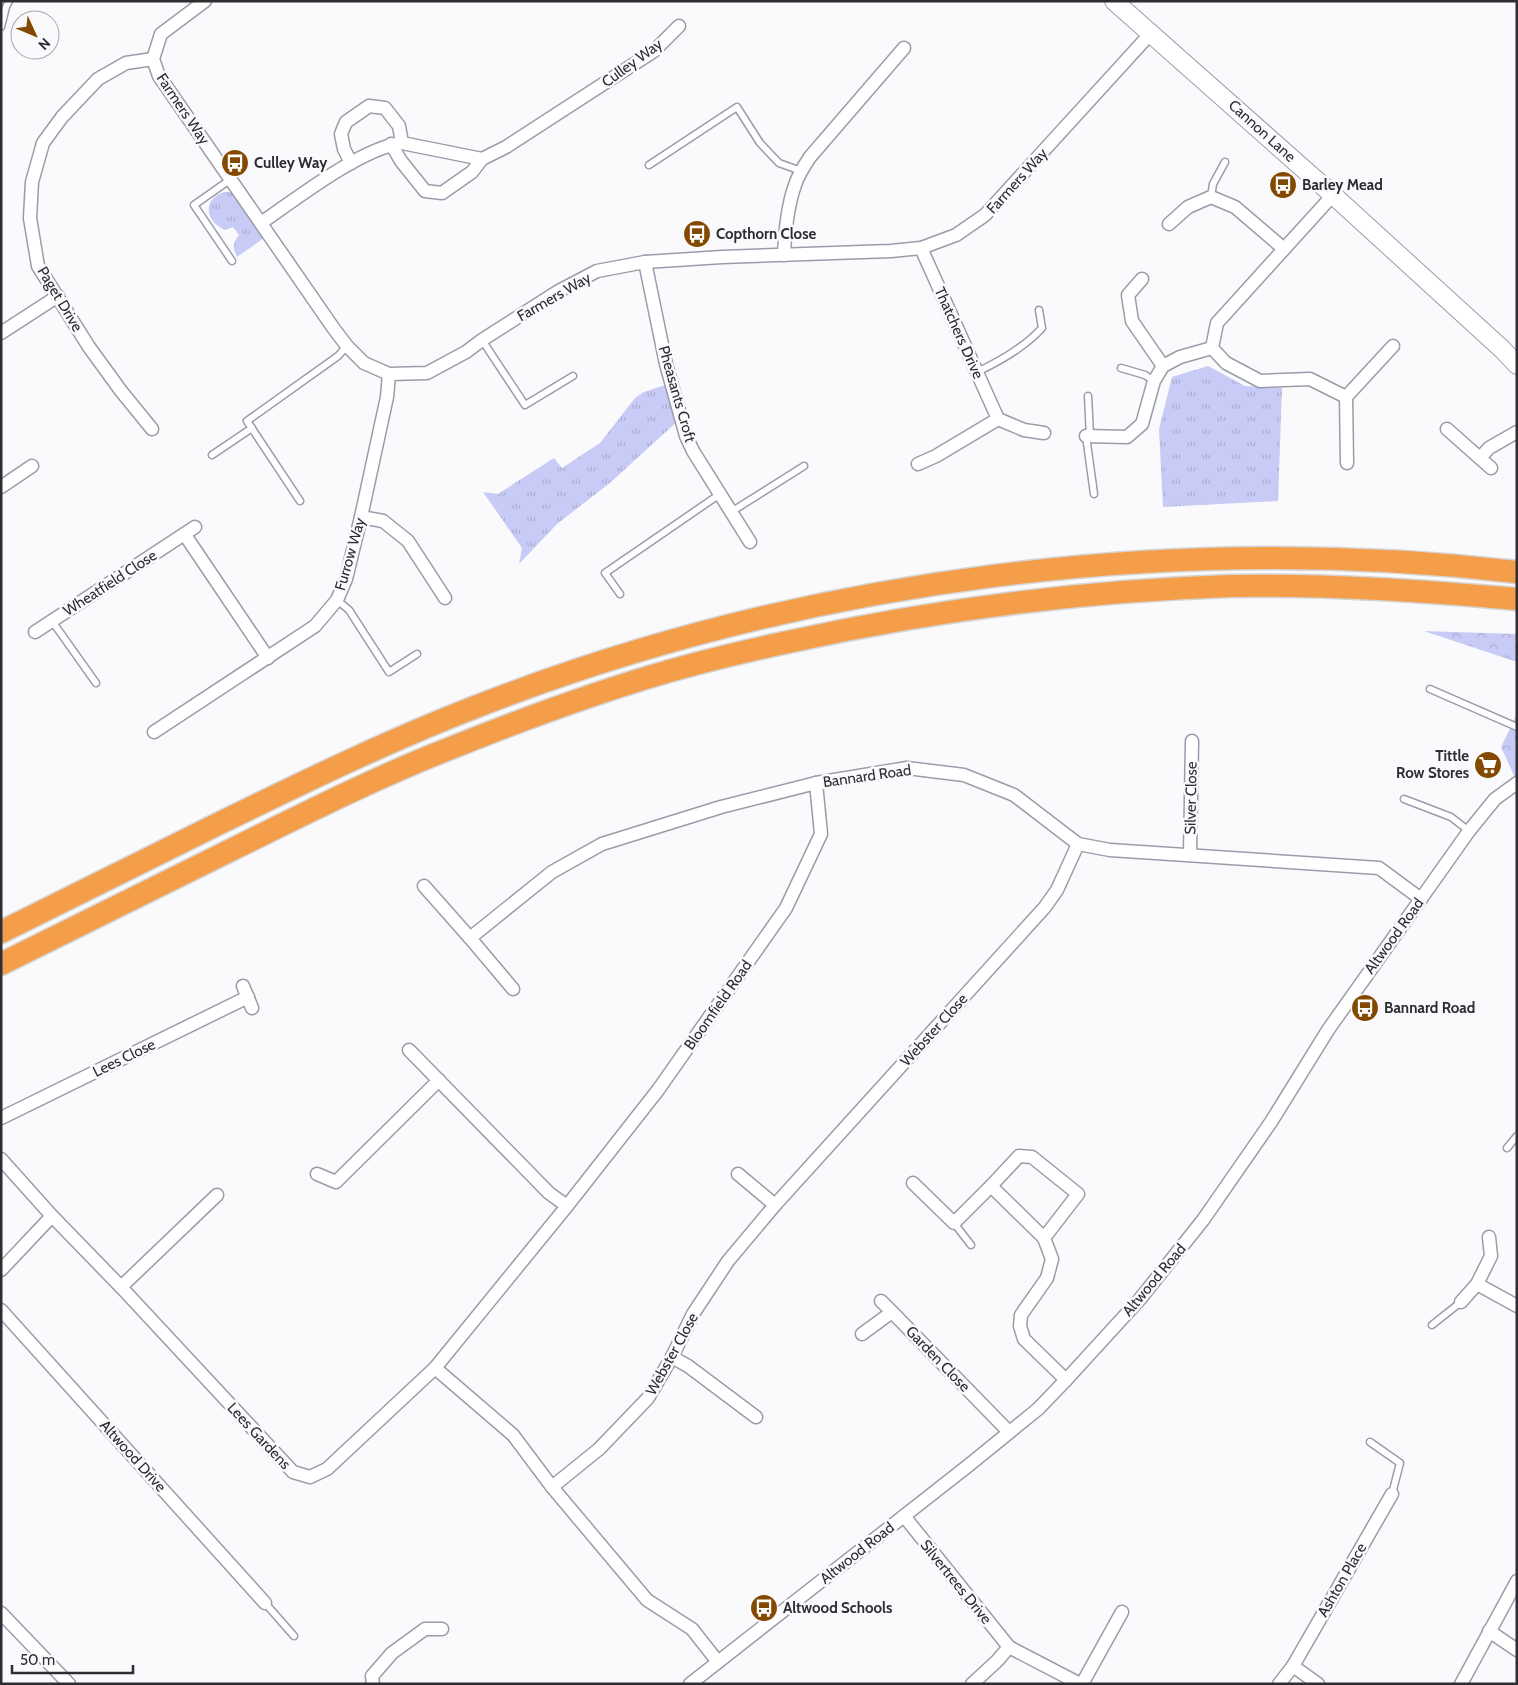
<svg xmlns="http://www.w3.org/2000/svg" width="1518" height="1685" viewBox="0 0 1518 1685" font-family="Cabin,sans-serif">
	<style>
		.grass { fill: url(#grass-tufts) }
		.forest { fill: url(#forest-crowns) }
		.lines { fill: none; stroke-linecap: round; stroke-linejoin: round }
		.lane-casing { stroke: #9b9ca9; stroke-width: 9 }
		.street-casing { stroke: #9b9ca9; stroke-width: 15 }
		.secondary-casing { stroke: #9b9ca9; stroke-width: 20 }
		.highway-casing { stroke: #d5d5d6; stroke-width: 25 }
		.lane { stroke: #fff; stroke-width: 6 }
		.street { stroke: #fff; stroke-width: 12 }
		.secondary { stroke: #fff; stroke-width: 18 }
		.highway { stroke: #f59e4a; stroke-width: 22 }
		.labels { text-anchor: middle; dominant-baseline: central; stroke-width: 5; stroke-linejoin: round; paint-order: stroke }
		.street-label { font-size: 15px; fill: #2d2e33; stroke: #fafafd }
		.poi-label { font-size: 15px; font-weight: bold; fill: #2d2e33; stroke: #fafafd; text-anchor: start }
	</style>
	<defs>
		<pattern id="grass-tufts" width="24" height="20" patternUnits="userSpaceOnUse" patternTransform="scale(1.25)"><rect width="24" height="20" fill="#c7cbf5"/><path d="M3 7l-1-3M5 7V3M7 7l1-3M15 17l-1-3M17 17v-4M19 17l1-3" fill="none" stroke="#abafd2"/></pattern>
		<pattern id="forest-crowns" width="20" height="18" patternUnits="userSpaceOnUse" patternTransform="scale(1.25)"><rect width="20" height="18" fill="#c7cbf5"/><path d="M2 6a3 3 0 1 1 6 0M12 15a3 3 0 1 1 6 0" fill="none" stroke="#abafd2"/></pattern>
	</defs>
	<rect width="100%" height="100%" fill="#fafafd"/>
	<g class="grass">
		<path d="M224,192h9l31,46 -27,19c-5,-10 -4,-14 2,-22l-6,-8 -8,3c-20,-8 -23,-31 -1,-38z"/>
		<path d="M1208,366l37,20 37,2 -4,113 -115,6 -4,-78 13,-52z"/>
		<path d="M671,383l10,35 -70,64 -54,42 -38,40 3,-16 -39,-56 15,2 56,-36 8,10 38,-25 35,-45 9,-6z"/>
	</g>
	<g class="forest">
		<path d="M1424,631l93,3v28z"/>
		<path d="M1517,714v68l-16,-35z"/>
	</g>
	<g class="lines">
		<g class="lane-casing">
			<g id="lane">
				<path d="M1,27l5,-20 3,-6"/>
				<path d="M649,165l88,-58 23,36 19,20 22,8"/>
				<path d="M231,179l-37,26 38,56"/>
				<path d="M1211,197l2,-13 12,-22"/>
				<path d="M482,340l43,65 48,-29"/>
				<path d="M1121,368l24,7 9,6"/>
				<path d="M977,372c23,-11 48,-25 65,-44l-3,-18"/>
				<path d="M1088,396l2,40"/>
				<path d="M1086,436l8,58"/>
				<path d="M212,455l40,-27"/>
				<path d="M300,501l-53,-80 91,-65 9,-10"/>
				<path d="M731,512l73,-46"/>
				<path d="M620,594l-15,-21 115,-79"/>
				<path d="M337,600l12,10 40,62 28,-18"/>
				<path d="M52,621l44,62"/>
				<path d="M1430,689l87,38"/>
				<path d="M1404,799l47,18 18,14"/>
				<path d="M1507,1148l10,-12"/>
				<path d="M954,1223l17,22"/>
				<path d="M1432,1325l29,-23"/>
				<path d="M1370,1442l30,21 -8,31"/>
				<path d="M265,1603l29,33"/>
			</g>
		</g>
		<g class="street-casing">
			<g id="street">
				<path d="M205,1l-44,33 -8,25 6,17 175,253 13,17 17,17 25,11 38,-1 39,-21 16,-12 75,-48 40,-21 48,-9 77,-5 169,-6 30,-3 35,-13 29,-20 166,-182"/>
				<path d="M391,144l10,17 24,30 17,2 30,-21 10,-13"/>
				<path d="M351,163l-7,-14 -3,-15 5,-12 23,-16 16,2 14,18 3,17"/>
				<path d="M1333,195l-116,128 -5,25 14,15 34,18 50,-2 36,18"/>
				<path d="M261,223c35,-24 100,-75 141,-80l80,16 24,-12 148,-96 25,-25"/>
				<path d="M1169,224l19,-17 23,-10 24,10 49,42"/>
				<path d="M921,248l77,171"/>
				<path d="M784,255c1,-23 3,-48 11,-70 3,-10 9,-19 15,-28l94,-109"/>
				<path d="M645,262l21,102 20,72 7,15 57,91"/>
				<path d="M1142,279l-14,16 4,26 31,45"/>
				<path d="M1,333l57,-37"/>
				<path d="M152,429l-31,-38 -32,-44 -51,-81 -8,-48 2,-36 11,-39 19,-26 36,-38 28,-16 27,-4"/>
				<path d="M1447,429l44,39"/>
				<path d="M1086,436l41,1 15,-13 12,-43 9,-15 17,-9 32,-9"/>
				<path d="M1480,458l9,-10 28,-16"/>
				<path d="M1347,463l-1,-66 47,-51"/>
				<path d="M918,464l18,-8 62,-37 26,11 20,3"/>
				<path d="M1,487l31,-21"/>
				<path d="M361,517l22,4 25,20 37,57"/>
				<path d="M185,535l83,123"/>
				<path d="M35,632l160,-105"/>
				<path d="M154,732l161,-106 22,-26 9,-21 15,-62 26,-120 2,-23"/>
				<path d="M1190,855l2,-114"/>
				<path d="M424,886l46,52"/>
				<path d="M243,986l9,22"/>
				<path d="M513,989l-43,-51 82,-66 50,-28 119,-37 95,-24 91,-15 57,7 50,20 64,49 32,6 269,18 42,31"/>
				<path d="M409,1050l140,143 18,13"/>
				<path d="M1,1118l247,-121"/>
				<path d="M1,1159l51,57 69,71 172,185 17,5 17,-8 108,-101 132,-162 91,-116 128,-182 35,-74 -5,-51"/>
				<path d="M317,1174l19,8 103,-102"/>
				<path d="M738,1174l37,31"/>
				<path d="M913,1183l41,40 37,-37"/>
				<path d="M1044,1238l34,-44 -46,-37 -13,-1 -28,30 53,52 8,21 -5,19 -26,37 -1,11 4,13 42,41"/>
				<path d="M1,1270l51,-54"/>
				<path d="M1477,1284l40,22"/>
				<path d="M121,1287l96,-92"/>
				<path d="M881,1301l11,11"/>
				<path d="M1461,1302l16,-18 14,-28 -2,-19"/>
				<path d="M1,1310l264,293"/>
				<path d="M862,1334l30,-22 117,120"/>
				<path d="M672,1357l16,9 68,51"/>
				<path d="M435,1368l78,67 39,52 95,113 45,29 26,33"/>
				<path d="M552,1487l47,-38 49,-51 24,-41 21,-43 35,-53 47,-56 270,-298 12,-17 21,-46"/>
				<path d="M904,1516l105,131 71,37"/>
				<path d="M1,1613l68,71"/>
				<path d="M1489,1631l28,19"/>
				<path d="M1293,1666l25,18"/>
				<path d="M373,1684l-1,-8 20,-23 33,-24h17"/>
				<path d="M690,1684l279,-219 69,-56 28,-29 74,-81 63,-79 68,-98 57,-92 141,-199 26,-32 22,-16"/>
				<path d="M972,1684l25,-23 12,-14"/>
				<path d="M1082,1684l40,-72"/>
				<path d="M1279,1684l14,-18 99,-172"/>
				<path d="M1461,1684l56,-103"/>
			</g>
		</g>
		<g class="secondary-casing">
			<path id="secondary" d="M1114,1l219,194 170,155 14,15"/>
		</g>
		<g class="highway-casing">
			<g id="highway">
				<path d="M1,932c74,-37 148,-73 221,-110 86,-42 172,-84 261,-118 322,-125 691,-172 1034,-132"/>
				<path d="M1,964c79,-39 157,-78 236,-117 69,-34 138,-69 209,-97 67,-27 134,-52 203,-73 46,-14 92,-25 139,-35 145,-32 293,-51 442,-56 96,-2 192,5 287,13"/>
			</g>
		</g>
		<use href="#lane" class="lane"/>
		<use href="#street" class="street"/>
		<use href="#secondary" class="secondary"/>
		<use href="#highway" class="highway"/>
	</g>
	<defs>
		<g id="bus-disc" transform="scale(1.4375)"><circle r="9.5" fill="#844900" stroke="#fafafd"/><path d="M-5-6H5V4H4V6H2V4H-2V6H-4V4H-5ZM-3.5-4V0h7V-4ZM-3.5 1.2v1.5H-2V1.2ZM2 1.2v1.5H3.5V1.2Z" fill="#fff"/></g>
		<g id="supermarket-disc" transform="scale(1.4375)"><circle r="9.5" fill="#844900" stroke="#fafafd"/><path d="M-6-5.5h2.5l.6 2H6L4.5 2H-2.5L-4.4-4H-6ZM-1.5 3.2a1.3 1.3 0 1 0 .1 0ZM3 3.2a1.3 1.3 0 1 0 .1 0Z" fill="#fff"/></g>
	</defs>
	<g fill-rule="evenodd">
		<use href="#bus-disc" x="235" y="163"/>
		<use href="#bus-disc" x="1283" y="185"/>
		<use href="#bus-disc" x="697" y="234"/>
		<use href="#supermarket-disc" x="1488" y="765"/>
		<use href="#bus-disc" x="1365" y="1008"/>
		<use href="#bus-disc" x="764" y="1608"/>
	</g>
	<g class="labels">
		<g class="street-label">
			<text transform="translate(632 63) rotate(-36)">Culley Way</text>
			<text transform="translate(183 109) rotate(56)">Farmers Way</text>
			<text transform="translate(1262 131) rotate(42)">Cannon Lane</text>
			<text transform="translate(1017 181) rotate(-48)">Farmers Way</text>
			<text transform="translate(554 297) rotate(-30)">Farmers Way</text>
			<text transform="translate(60 299) rotate(59)">Paget Drive</text>
			<text transform="translate(959 333) rotate(66)">Thatchers Drive</text>
			<text transform="translate(677 394) rotate(74)">Pheasants Croft</text>
			<text transform="translate(350 554) rotate(-74)">Furrow Way</text>
			<text transform="translate(110 583) rotate(-33)">Wheatfield Close</text>
			<text transform="translate(867 776) rotate(-8)">Bannard Road</text>
			<text transform="translate(1191 798) rotate(-89)">Silver Close</text>
			<text transform="translate(1394 936) rotate(-54)">Altwood Road</text>
			<text transform="translate(718 1005) rotate(-55)">Bloomfield Road</text>
			<text transform="translate(934 1030) rotate(-48)">Webster Close</text>
			<text transform="translate(124 1058) rotate(-26)">Lees Close</text>
			<text transform="translate(1154 1280) rotate(-50)">Altwood Road</text>
			<text transform="translate(672 1354) rotate(-61)">Webster Close</text>
			<text transform="translate(938 1359) rotate(46)">Garden Close</text>
			<text transform="translate(259 1436) rotate(47)">Lees Gardens</text>
			<text transform="translate(133 1456) rotate(48)">Altwood Drive</text>
			<text transform="translate(857 1553) rotate(-38)">Altwood Road</text>
			<text transform="translate(1342 1580) rotate(-60)">Ashton Place</text>
			<text transform="translate(956 1582) rotate(51)">Silvertrees Drive</text>
		</g>
		<g class="poi-label">
			<text x="254" y="163">Culley Way</text>
			<text x="1302" y="185">Barley Mead</text>
			<text x="716" y="234">Copthorn Close</text>
			<text x="1469" y="756" text-anchor="end">Tittle<tspan x="1469" dy="17">Row Stores</tspan></text>
			<text x="1384" y="1008">Bannard Road</text>
			<text x="783" y="1608">Altwood Schools</text>
		</g>
	</g>
	<rect width="1518" height="1685" fill="none" stroke="#2d2e33" stroke-width="5"/>
	<g transform="translate(35 35) rotate(134)"><circle r="24" fill="#fafafd" stroke="#a8a8ac"/>
	<path d="M0-4L9 19L0 12L-9 19Z" fill="#844900"/>
	<text y="-8" font-size="14" font-weight="bold" text-anchor="middle" fill="#2d2e33">N</text>
	</g>
	<path d="M12 1665v8h121v-8" fill="none" stroke="#2d2e33" stroke-width="2.5"/>
	<text x="20" y="1665" font-size="15" fill="#2d2e33" stroke="#fafafd" stroke-width="4" paint-order="stroke">50 m</text>
</svg>
